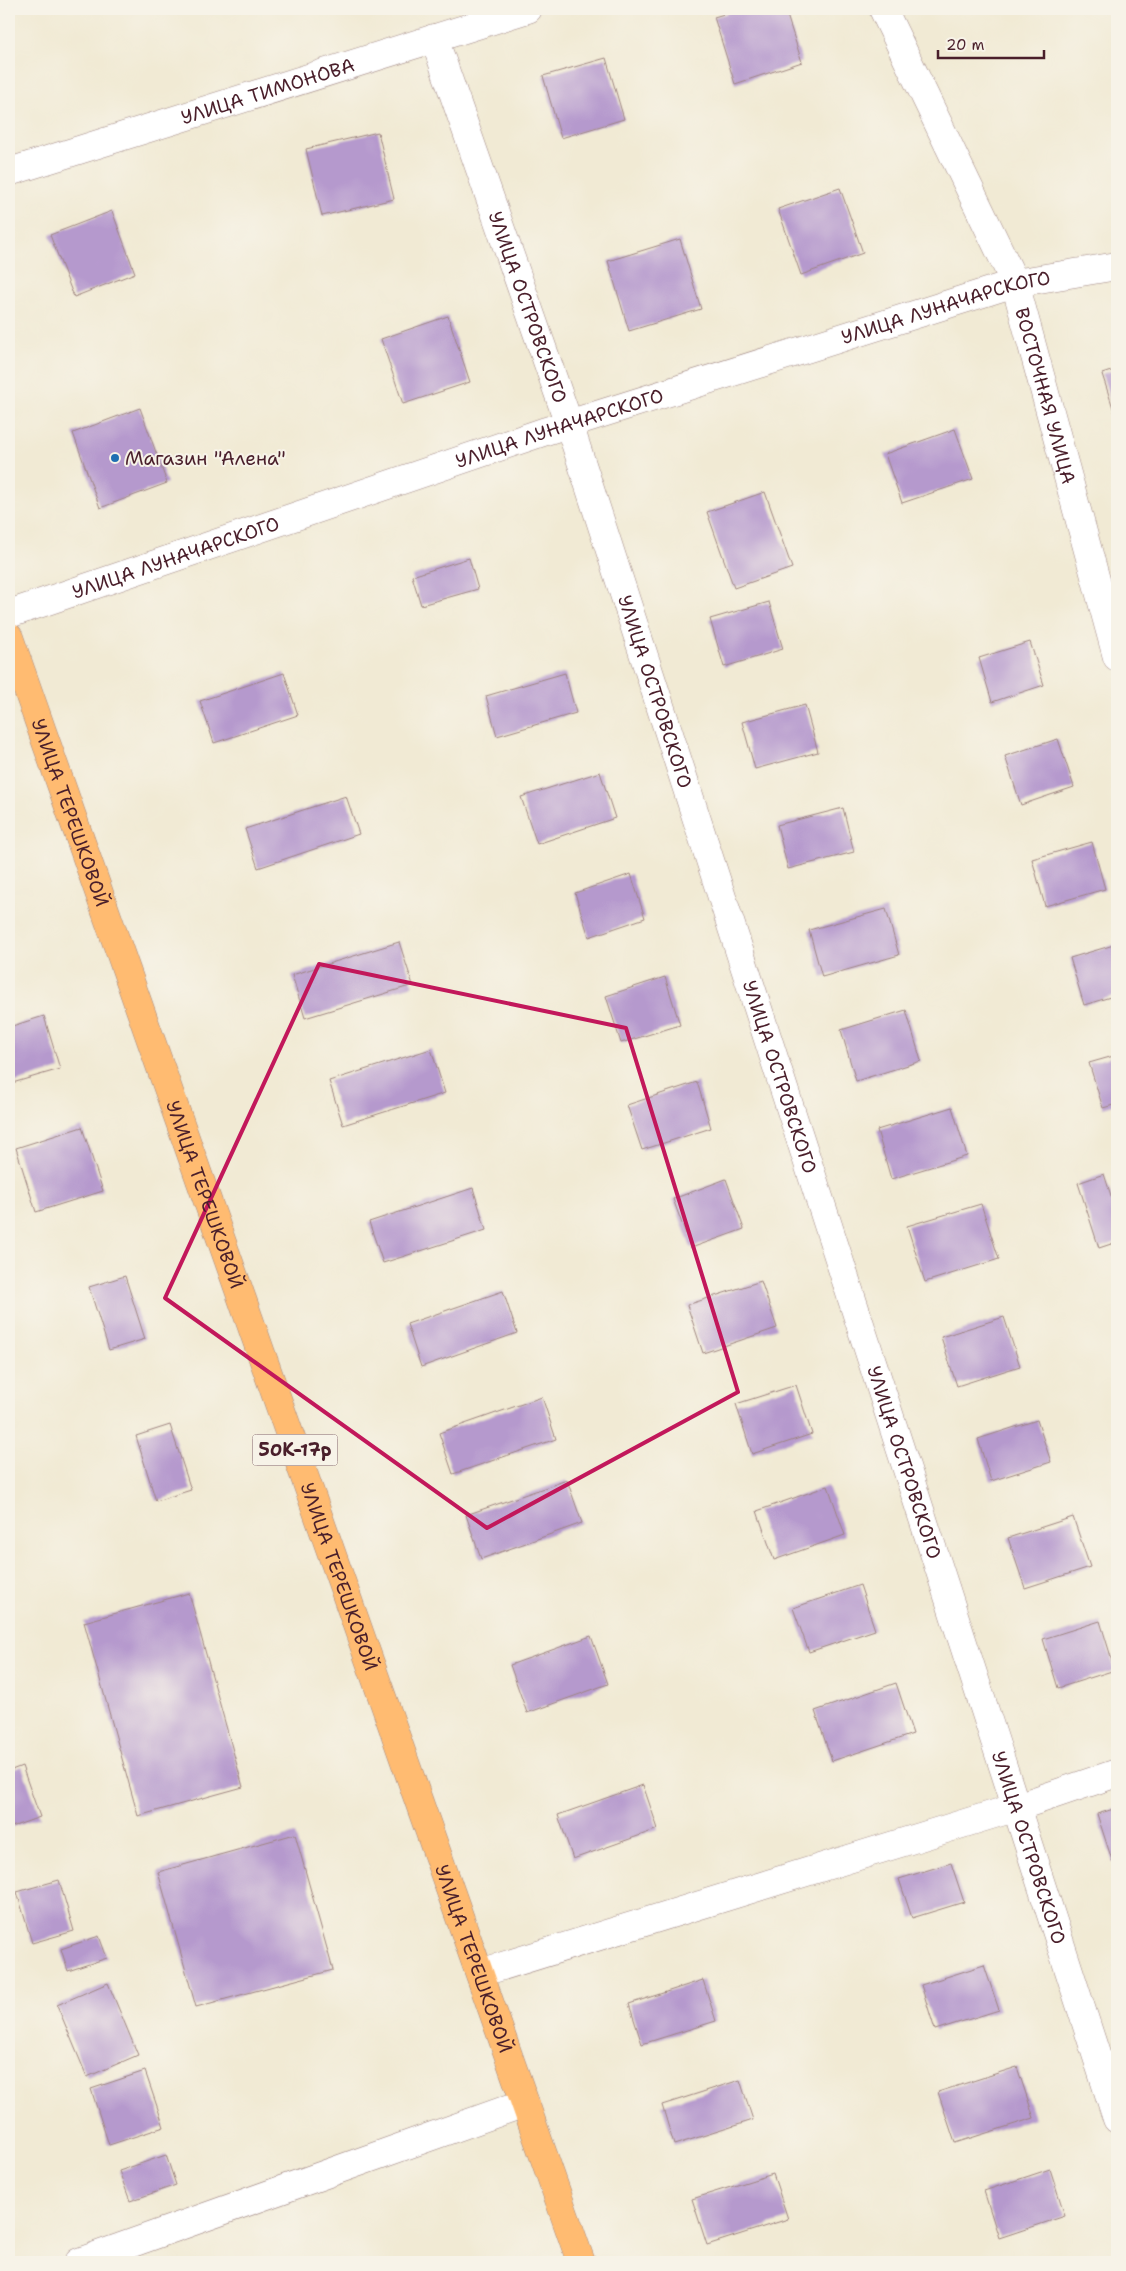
<svg xmlns="http://www.w3.org/2000/svg" width="1126" height="2271" viewBox="0 0 1126 2271" font-family="'Shantell Sans',sans-serif">
	<style>
		.building { fill: #b599cd }
		.lines { fill: none; stroke-linecap: round; stroke-linejoin: round }
		.minor-casing { stroke: #9e8480; stroke-width: 29 }
		.major-casing { stroke: #9e8480; stroke-width: 29 }
		.minor { stroke: #fff; stroke-width: 28 }
		.major { stroke: #ffbb71; stroke-width: 28 }
		.marked { fill: none; stroke: #c2185b; stroke-width: 4; stroke-linejoin: round }
		.poi-dot { fill: #1f6fb2; stroke: #f7f3e8; stroke-width: 2 }
		.labels { text-anchor: middle; dominant-baseline: central; stroke-width: 4; stroke-linejoin: round; paint-order: stroke }
		.shield { fill: #f7f3e8; stroke: #7e5f64; stroke-width: 1 }
		.shield-label { font-size: 18px; font-weight: bold; fill: #4a1f2b }
		.street-label { font-size: 19px; fill: #4a1f2b; stroke: #f7f3e8 }
		.poi-label { font-size: 19px; fill: #4a1f2b; stroke: #f7f3e8; text-anchor: start }
	</style>
	<rect width="100%" height="100%" fill="#f7f3e8"/>
	<filter id="ink" filterUnits="userSpaceOnUse"><feTurbulence type="fractalNoise" baseFrequency=".02" numOctaves="2"/><feDisplacementMap in="SourceGraphic" scale="10" xChannelSelector="R" yChannelSelector="G"/><feConvolveMatrix kernelMatrix="1 2 1 2 8 2 1 2 1" color-interpolation-filters="sRGB"/></filter>
	<filter id="wash" filterUnits="userSpaceOnUse"><feTurbulence type="fractalNoise" baseFrequency=".0096" numOctaves="4" result="noise"/><feDisplacementMap in="SourceGraphic" scale="20" xChannelSelector="R" yChannelSelector="G"/><feGaussianBlur stdDeviation="1.12" result="paint"/><feColorMatrix in="noise" values="0 0 0 0 0 0 0 0 0 0 0 0 0 0 0 0 0 1.4 0 .05"/><feComposite in="paint" operator="in"/></filter>
	<g filter="url(#wash)">
		<rect width="100%" height="100%" fill="#f1ead4"/>
		<g id="blocks">
			<g class="building">
				<path d="M741,9h44l17,53 -67,22 -21,-67z"/>
				<path d="M606,58l18,61 -63,19 -18,-62z"/>
				<path d="M378,132l16,67 -72,17 -16,-67z"/>
				<path d="M840,188l23,65 -62,22 -23,-66z"/>
				<path d="M112,211l23,62 -61,24 -24,-62z"/>
				<path d="M680,239l21,70 -72,22 -21,-70z"/>
				<path d="M448,316l22,66 -67,22 -22,-65z"/>
				<path d="M1117,369v51l-15,-46z"/>
				<path d="M140,408l27,75 -67,25 -27,-75z"/>
				<path d="M955,429l18,50 -71,24 -17,-49z"/>
				<path d="M765,492l27,76 -58,20 -27,-76z"/>
				<path d="M469,558l9,31 -57,16 -9,-29z"/>
				<path d="M769,602l14,47 -59,18 -14,-48z"/>
				<path d="M1030,642l14,43 -52,17 -13,-44z"/>
				<path d="M284,673l14,42 -84,28 -14,-42z"/>
				<path d="M565,673l11,40 -79,23 -11,-40z"/>
				<path d="M805,705l13,47 -63,17 -13,-47z"/>
				<path d="M1058,739l16,48 -53,18 -16,-49z"/>
				<path d="M600,772l15,46 -78,26 -16,-47z"/>
				<path d="M346,796l13,38 -101,34 -13,-39z"/>
				<path d="M843,808l11,44 -66,17 -11,-44z"/>
				<path d="M1092,842l13,47 -60,17 -13,-47z"/>
				<path d="M631,874l14,44 -56,19 -14,-44z"/>
				<path d="M886,909l13,46 -77,22 -13,-47z"/>
				<path d="M399,942l14,43 -108,33 -13,-43z"/>
				<path d="M1117,944v51l-33,10 -14,-47z"/>
				<path d="M665,977l15,48 -59,18 -15,-47z"/>
				<path d="M906,1010l15,51 -65,20 -15,-51z"/>
				<path d="M44,1016l16,53 -51,15v-57z"/>
				<path d="M431,1049l14,44 -102,32 -14,-44z"/>
				<path d="M1117,1055v49l-14,4 -14,-45z"/>
				<path d="M697,1082l14,46 -69,22 -15,-45z"/>
				<path d="M952,1107l15,49 -76,23 -14,-49z"/>
				<path d="M82,1127l21,64 -67,21 -20,-64z"/>
				<path d="M1104,1174l13,40v28l-18,6 -21,-65z"/>
				<path d="M726,1179l18,50 -53,19 -18,-49z"/>
				<path d="M473,1188l13,42 -103,33 -14,-41z"/>
				<path d="M981,1204l18,55 -74,23 -18,-56z"/>
				<path d="M125,1276l20,63 -36,11 -20,-63z"/>
				<path d="M761,1281l16,47 -74,25 -16,-48z"/>
				<path d="M503,1291l14,42 -96,34 -14,-43z"/>
				<path d="M1004,1317l16,49 -63,20 -16,-49z"/>
				<path d="M796,1385l16,49 -60,20 -16,-50z"/>
				<path d="M542,1397l14,42 -103,35 -14,-41z"/>
				<path d="M1037,1420l14,42 -60,19 -13,-42z"/>
				<path d="M170,1425l21,65 -35,11 -20,-65z"/>
				<path d="M567,1480l15,43 -101,36 -15,-44z"/>
				<path d="M828,1486l17,49 -71,25 -17,-49z"/>
				<path d="M1073,1517l17,50 -65,21 -17,-50z"/>
				<path d="M860,1585l15,45 -66,22 -16,-44z"/>
				<path d="M189,1593l54,194 -105,29 -54,-194z"/>
				<path d="M1100,1621l15,49 -57,18 -15,-49z"/>
				<path d="M591,1636l17,48 -81,29 -17,-48z"/>
				<path d="M896,1683l17,51 -81,27 -17,-50z"/>
				<path d="M22,1766l18,51 -31,11v-57z"/>
				<path d="M643,1785l15,44 -85,30 -15,-44z"/>
				<path d="M1117,1808v53l-4,2 -16,-49z"/>
				<path d="M295,1834l38,136 -137,37 -38,-135z"/>
				<path d="M951,1863l13,39 -52,16 -13,-39z"/>
				<path d="M59,1880l15,51 -42,12 -15,-51z"/>
				<path d="M99,1936l8,22 -39,13 -7,-22z"/>
				<path d="M984,1965l15,45 -64,20 -14,-45z"/>
				<path d="M703,1980l13,41 -74,23 -13,-40z"/>
				<path d="M108,1983l30,72 -51,22 -30,-72z"/>
				<path d="M1017,2067l17,51 -79,25 -17,-51z"/>
				<path d="M145,2071l19,56 -55,18 -18,-56z"/>
				<path d="M740,2080l13,40 -79,25 -12,-40z"/>
				<path d="M166,2155l10,30 -46,16 -11,-30z"/>
				<path d="M1050,2169l15,47 -66,22 -15,-47z"/>
				<path d="M773,2174l15,45 -81,26 -15,-46z"/>
			</g>
		</g>
	</g>
	<g filter="url(#ink)">
		<use href="#blocks" fill-opacity="0" stroke="#9e8480" stroke-width="1"/>
		<g class="lines">
			<g class="minor-casing">
				<g id="minor">
					<path id="s1" d="M883,9l132,274 102,374"/>
					<path id="s2" d="M434,38l135,386 548,1695"/>
					<path id="s3" d="M9,172l519,-163"/>
					<path id="s4" d="M9,614l537,-183 469,-148 102,-17"/>
					<path d="M480,1973l537,-166 100,-34"/>
					<path d="M79,2262l446,-159"/>
				</g>
			</g>
			<g class="major-casing">
				<g id="major">
					<path id="s5" d="M9,637l572,1625"/>
				</g>
			</g>
			<use href="#minor" class="minor"/>
			<use href="#major" class="major"/>
		</g>
	</g>
	<path class="marked" d="M319,964l307,64 112,364 -251,136 -322,-230z"/>
	<circle class="poi-dot" cx="115" cy="458" r="5"/>
	<g class="labels">
		<rect class="shield" x="252.5" y="1434.5" width="85" height="31" rx="4"/>
		<g class="shield-label">
			<text x="295" y="1450">50К-17р</text>
		</g>
		<g class="street-label">
			<text stroke="none"><textPath href="#s3" startOffset="271">УЛИЦА ТИМОНОВА</textPath></text>
			<text stroke="none"><textPath href="#s2" startOffset="285">УЛИЦА ОСТРОВСКОГО</textPath></text>
			<text stroke="none"><textPath href="#s4" startOffset="986">УЛИЦА ЛУНАЧАРСКОГО</textPath></text>
			<text stroke="none"><textPath href="#s1" startOffset="421">ВОСТОЧНАЯ УЛИЦА</textPath></text>
			<text stroke="none"><textPath href="#s4" startOffset="581">УЛИЦА ЛУНАЧАРСКОГО</textPath></text>
			<text stroke="none"><textPath href="#s4" startOffset="176">УЛИЦА ЛУНАЧАРСКОГО</textPath></text>
			<text stroke="none"><textPath href="#s2" startOffset="690">УЛИЦА ОСТРОВСКОГО</textPath></text>
			<text stroke="none"><textPath href="#s5" startOffset="186">УЛИЦА ТЕРЕШКОВОЙ</textPath></text>
			<text stroke="none"><textPath href="#s2" startOffset="1095">УЛИЦА ОСТРОВСКОГО</textPath></text>
			<text stroke="none"><textPath href="#s5" startOffset="591">УЛИЦА ТЕРЕШКОВОЙ</textPath></text>
			<text stroke="none"><textPath href="#s2" startOffset="1500">УЛИЦА ОСТРОВСКОГО</textPath></text>
			<text stroke="none"><textPath href="#s5" startOffset="996">УЛИЦА ТЕРЕШКОВОЙ</textPath></text>
			<text stroke="none"><textPath href="#s2" startOffset="1905">УЛИЦА ОСТРОВСКОГО</textPath></text>
			<text stroke="none"><textPath href="#s5" startOffset="1401">УЛИЦА ТЕРЕШКОВОЙ</textPath></text>
		</g>
		<g class="poi-label">
			<text x="125" y="458">Магазин "Алена"</text>
		</g>
	</g>
	<rect width="1126" height="2271" fill="none" stroke="#f7f3e8" stroke-width="30"/>
	<path d="M938 50v8h106v-8" fill="none" stroke="#4a1f2b" stroke-width="2.5"/>
	<text x="946" y="50" font-size="15" fill="#4a1f2b" stroke="#f7f3e8" stroke-width="4" paint-order="stroke">20 m</text>
</svg>
